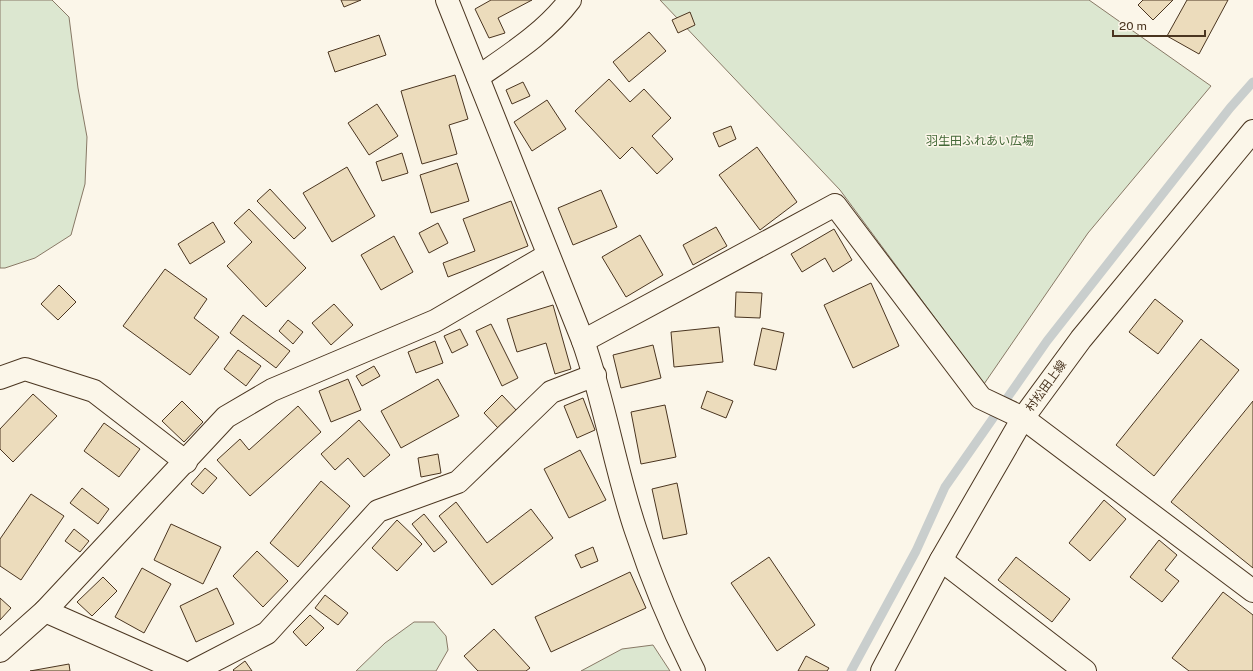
<svg xmlns="http://www.w3.org/2000/svg" width="1253" height="671" viewBox="0 0 1253 671" font-family="'Public Sans','Noto Sans JP',sans-serif">
	<style>
		.green { fill: #dce7d0; stroke: #887966 }
		.lines { fill: none; stroke-linecap: round; stroke-linejoin: round }
		.stream { stroke: #c9cecd; stroke-width: 9 }
		.building { fill: #ecdcbc; stroke: #4a3520 }
		.street-casing { stroke: #4a3520; stroke-width: 24 }
		.primary-casing { stroke: #4a3520; stroke-width: 24 }
		.street { stroke: #fbf6e9; stroke-width: 22 }
		.primary { stroke: #fbf6e9; stroke-width: 22 }
		.labels { text-anchor: middle; dominant-baseline: central; stroke-width: 3; stroke-linejoin: round; paint-order: stroke }
		.park-label { font-size: 12px; fill: #436837; stroke: #fbf6e9 }
		.street-label { font-size: 12px; fill: #4a3520; stroke: #fbf6e9 }
	</style>
	<rect width="100%" height="100%" fill="#fbf6e9"/>
	<g class="green">
		<path d="M0,0h52l17,17 9,71 9,49 -2,47 -14,51 -36,23 -30,10h-5z"/>
		<path d="M660,0h429l122,86 -123,147 -104,151 -144,-194z"/>
		<path d="M414,622h20l12,14 2,14 -12,21h-80l29,-28z"/>
		<path d="M653,645l17,26h-89l41,-22z"/>
	</g>
	<g class="lines">
		<path class="stream" d="M851,671l65,-120 29,-64 102,-146 183,-233 23,-26"/>
	</g>
	<g class="building">
		<path d="M341,0h20l-17,7z"/>
		<path d="M491,0h41l-34,18 7,15 -16,5 -14,-29z"/>
		<path d="M1143,0h30l-20,20 -15,-15z"/>
		<path d="M1187,0h41l-29,54 -32,-18z"/>
		<path d="M690,12l5,13 -17,8 -6,-13z"/>
		<path d="M649,32l17,19 -37,31 -16,-20z"/>
		<path d="M379,35l7,20 -51,17 -7,-20z"/>
		<path d="M455,75l13,44 -19,6 8,29 -35,10 -21,-73z"/>
		<path d="M609,79l21,23 14,-13 27,29 -19,18 21,23 -16,15 -25,-27 -12,12 -45,-48z"/>
		<path d="M523,82l7,14 -18,8 -6,-14z"/>
		<path d="M547,100l19,29 -34,22 -18,-29z"/>
		<path d="M377,104l21,32 -29,19 -21,-32z"/>
		<path d="M731,126l5,13 -17,8 -6,-14z"/>
		<path d="M757,147l40,55 -37,28 -41,-55z"/>
		<path d="M402,153l6,20 -26,8 -6,-19z"/>
		<path d="M457,163l12,38 -38,12 -11,-38z"/>
		<path d="M347,167l28,49 -43,26 -29,-49z"/>
		<path d="M270,189l36,39 -12,11 -37,-38z"/>
		<path d="M601,190l16,37 -44,18 -15,-37z"/>
		<path d="M511,201l17,45 -80,31 -5,-14 32,-12 -12,-32z"/>
		<path d="M249,209l57,59 -40,39 -39,-41 25,-24 -18,-19z"/>
		<path d="M213,222l12,20 -35,22 -12,-20z"/>
		<path d="M438,223l10,20 -19,10 -10,-20z"/>
		<path d="M716,227l11,19 -34,19 -10,-20z"/>
		<path d="M834,229l18,31 -19,12 -8,-14 -23,14 -11,-18z"/>
		<path d="M640,235l23,40 -37,22 -24,-40z"/>
		<path d="M394,236l19,36 -32,18 -20,-35z"/>
		<path d="M165,269l42,30 -13,19 25,19 -29,38 -67,-49z"/>
		<path d="M871,283l28,63 -46,22 -29,-63z"/>
		<path d="M59,285l17,17 -18,18 -17,-16z"/>
		<path d="M736,292l26,1 -2,25 -25,-1z"/>
		<path d="M1155,299l28,22 -25,33 -29,-22z"/>
		<path d="M334,304l19,21 -22,20 -19,-22z"/>
		<path d="M553,305l18,64 -16,5 -9,-31 -29,9 -10,-33z"/>
		<path d="M243,315l47,36 -14,17 -46,-35z"/>
		<path d="M288,320l15,12 -10,12 -14,-13z"/>
		<path d="M491,324l27,54 -16,8 -26,-55z"/>
		<path d="M719,327l4,35 -49,5 -3,-35z"/>
		<path d="M762,328l22,5 -8,37 -22,-5z"/>
		<path d="M460,329l8,16 -16,8 -8,-17z"/>
		<path d="M1201,339l38,31 -85,106 -38,-31z"/>
		<path d="M435,341l8,22 -27,10 -8,-21z"/>
		<path d="M653,345l8,33 -40,10 -8,-33z"/>
		<path d="M238,350l23,16 -15,20 -22,-17z"/>
		<path d="M374,366l6,10 -18,10 -6,-10z"/>
		<path d="M348,379l13,31 -30,12 -12,-31z"/>
		<path d="M438,379l21,37 -58,32 -20,-37z"/>
		<path d="M707,391l26,10 -7,17 -25,-10z"/>
		<path d="M33,394l24,22 -44,46 -13,-13v-20z"/>
		<path d="M502,395l15,16 -19,17 -14,-15z"/>
		<path d="M583,398l12,32 -18,8 -13,-32z"/>
		<path d="M182,401l21,21 -19,20 -22,-21z"/>
		<path d="M1253,401v167l-82,-66z"/>
		<path d="M665,405l11,52 -35,7 -10,-52z"/>
		<path d="M298,406l23,26 -71,64 -33,-36 23,-21 9,11z"/>
		<path d="M359,420l31,35 -26,22 -16,-19 -13,12 -14,-16z"/>
		<path d="M104,423l36,26 -21,28 -35,-26z"/>
		<path d="M580,450l26,50 -37,18 -25,-49z"/>
		<path d="M438,454l3,19 -20,4 -3,-19z"/>
		<path d="M205,468l12,10 -14,16 -12,-10z"/>
		<path d="M321,481l29,25 -52,61 -28,-24z"/>
		<path d="M677,483l10,51 -24,5 -11,-50z"/>
		<path d="M82,488l27,21 -11,15 -28,-21z"/>
		<path d="M31,494l33,22 -43,64 -21,-14v-27z"/>
		<path d="M1104,500l22,19 -36,42 -21,-18z"/>
		<path d="M456,502l31,41 44,-34 22,29 -61,47 -53,-69z"/>
		<path d="M424,514l23,28 -13,10 -22,-28z"/>
		<path d="M397,520l25,24 -25,27 -25,-23z"/>
		<path d="M171,524l50,23 -18,37 -49,-24z"/>
		<path d="M74,529l15,12 -9,11 -15,-11z"/>
		<path d="M1159,540l18,15 -12,15 14,11 -17,21 -32,-25z"/>
		<path d="M593,547l5,14 -17,7 -6,-13z"/>
		<path d="M257,551l31,30 -25,26 -30,-31z"/>
		<path d="M769,557l46,68 -38,26 -46,-68z"/>
		<path d="M1016,557l54,42 -18,23 -54,-42z"/>
		<path d="M142,568l29,16 -27,49 -29,-16z"/>
		<path d="M630,572l16,36 -95,44 -16,-35z"/>
		<path d="M103,577l14,14 -25,25 -15,-14z"/>
		<path d="M217,588l17,36 -38,18 -16,-36z"/>
		<path d="M1223,592l30,23v56h-64l-17,-13z"/>
		<path d="M325,595l23,18 -10,12 -23,-17z"/>
		<path d="M0,598l11,10 -11,12z"/>
		<path d="M310,615l14,13 -18,18 -13,-14z"/>
		<path d="M494,629l36,39 -4,3h-48l-14,-15z"/>
		<path d="M806,656l23,12 -2,3h-29z"/>
		<path d="M245,661l7,10h-18l-1,-1z"/>
		<path d="M69,664l1,7h-40z"/>
	</g>
	<g class="lines">
		<g class="street-casing">
			<g id="street">
				<path d="M447,0l136,341c22,62 32,128 53,190 16,48 35,95 58,140"/>
				<path d="M478,77c33,-23 68,-45 92,-77"/>
				<path d="M583,341l252,-136 146,193 42,20 230,173"/>
				<path d="M0,378l25,-9 69,22 92,71"/>
				<path d="M941,560l144,111"/>
				<path d="M45,611l136,60"/>
				<path d="M0,651l45,-40 181,-194 46,-27 163,-69 113,-66"/>
				<path d="M194,671l73,-38 111,-122 80,-29 93,-90 44,-17"/>
			</g>
		</g>
		<g class="primary-casing">
			<path id="primary" d="M882,671l59,-111 82,-142 58,-79 172,-208"/>
		</g>
		<use href="#street" class="street"/>
		<use href="#primary" class="primary"/>
	</g>
	<g class="labels">
		<g class="park-label">
			<text x="980" y="141">羽生田ふれあい広場</text>
		</g>
		<g class="street-label">
			<text transform="translate(1046 386) rotate(-54)">村松田上線</text>
		</g>
	</g>
	<path d="M1113 30v6h92v-6" fill="none" stroke="#4a3520" stroke-width="2"/>
	<text x="1119" y="30" font-size="12" fill="#4a3520" stroke="#fbf6e9" stroke-width="3" paint-order="stroke">20 m</text>
</svg>
